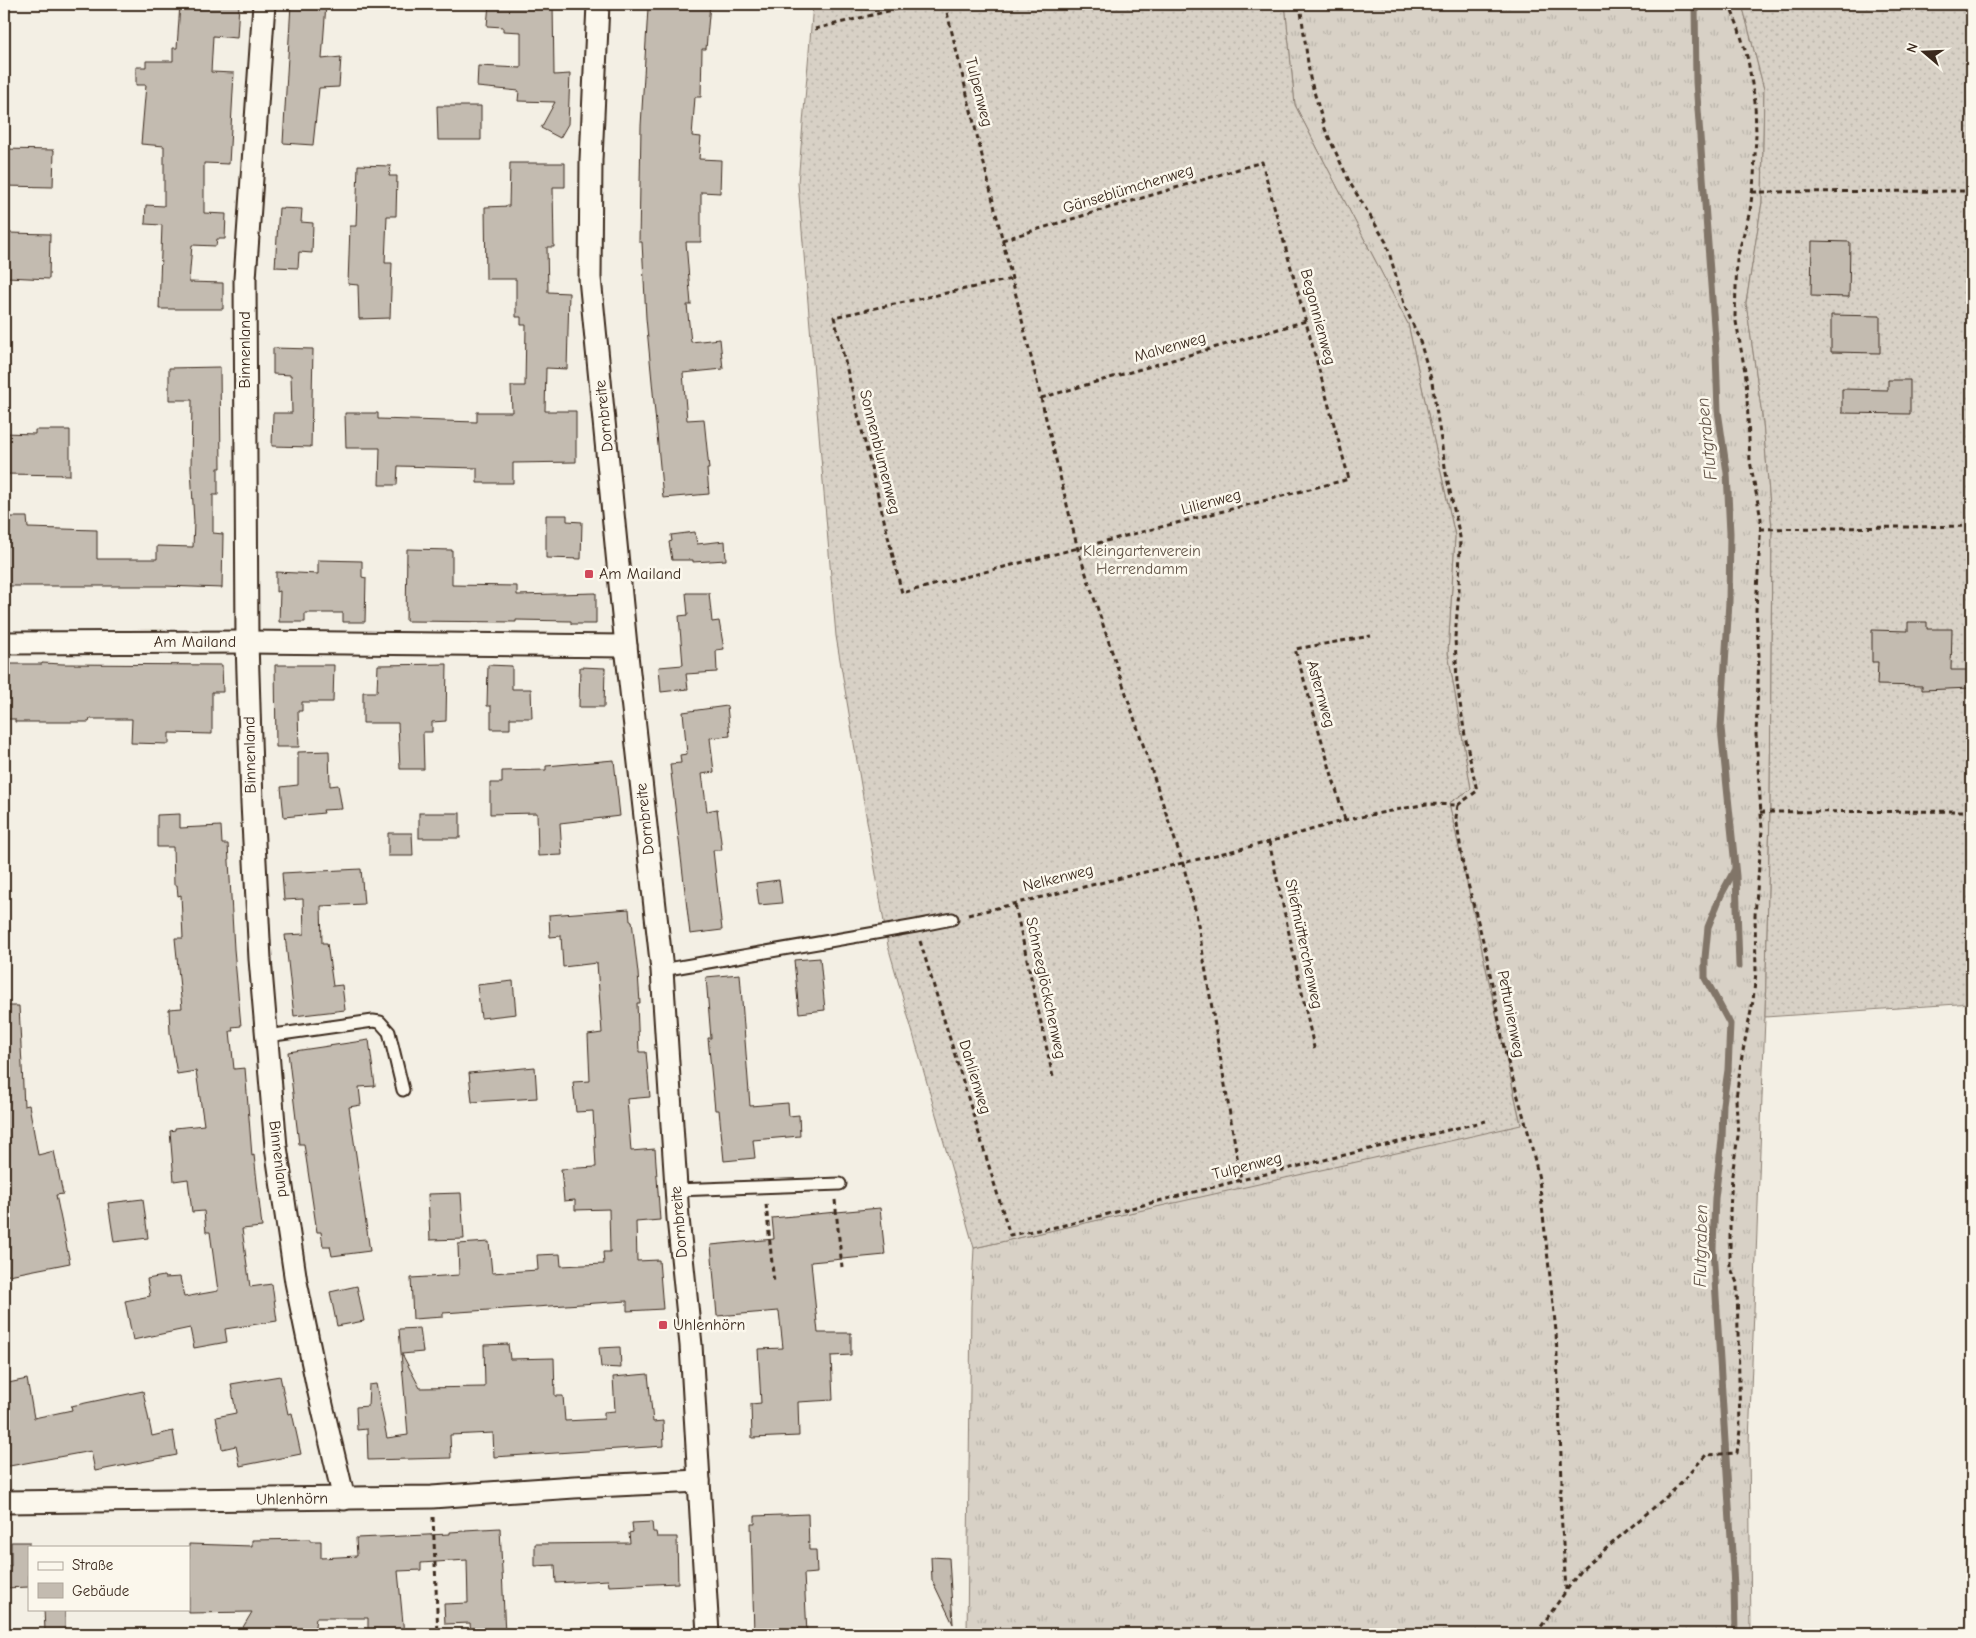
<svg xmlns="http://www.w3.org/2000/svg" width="1976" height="1638" viewBox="0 0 1976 1638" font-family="'Comic Neue',sans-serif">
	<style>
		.grass { fill: url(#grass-tufts); stroke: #8a7e72 }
		.garden { fill: url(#garden-dots); stroke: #8a7e72 }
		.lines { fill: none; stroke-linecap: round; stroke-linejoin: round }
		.stream { stroke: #817468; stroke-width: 7 }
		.building { fill: #c3bbb0; stroke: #3b2a1e }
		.service-casing { stroke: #3b2a1e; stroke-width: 15 }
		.minor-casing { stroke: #3b2a1e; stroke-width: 25 }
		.path { stroke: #3b2a1e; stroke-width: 3; stroke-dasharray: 5 4; stroke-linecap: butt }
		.service { stroke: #fbf7ec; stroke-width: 11 }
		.minor { stroke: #fbf7ec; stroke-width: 21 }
		.poi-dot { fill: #d1495b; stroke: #fbf7ec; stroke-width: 2 }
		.labels { text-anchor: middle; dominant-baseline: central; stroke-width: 5; stroke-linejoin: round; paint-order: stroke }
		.street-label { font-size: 16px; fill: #3b2a1e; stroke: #fbf7ec }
		.park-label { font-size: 16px; fill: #625448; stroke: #fbf7ec }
		.poi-label { font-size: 16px; fill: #3b2a1e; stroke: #fbf7ec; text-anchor: start }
		.water-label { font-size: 18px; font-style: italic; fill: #645549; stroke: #fbf7ec }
	</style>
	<defs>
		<pattern id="grass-tufts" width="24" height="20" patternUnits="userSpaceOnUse" patternTransform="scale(1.25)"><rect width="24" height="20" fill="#d8d1c6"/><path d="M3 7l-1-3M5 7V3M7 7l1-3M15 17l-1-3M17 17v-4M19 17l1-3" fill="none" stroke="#bab4aa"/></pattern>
		<pattern id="garden-dots" width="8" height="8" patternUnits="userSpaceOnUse" patternTransform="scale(1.25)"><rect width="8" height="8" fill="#d8d1c6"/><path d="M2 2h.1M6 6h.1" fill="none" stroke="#bab4aa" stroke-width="1.8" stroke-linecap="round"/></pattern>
	</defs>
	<rect width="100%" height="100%" fill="#f3efe4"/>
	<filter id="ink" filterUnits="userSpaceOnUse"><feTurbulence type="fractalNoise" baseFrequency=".02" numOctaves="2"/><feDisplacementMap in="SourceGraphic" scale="10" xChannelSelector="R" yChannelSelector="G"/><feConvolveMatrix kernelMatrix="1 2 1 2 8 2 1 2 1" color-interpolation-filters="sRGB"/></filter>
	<g filter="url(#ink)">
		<path class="grass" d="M1285,4h457l22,85 -2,113 -16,101 17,119 9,107 -2,283 -5,205 -16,426 2,191h-784l4,-328 3,-58 547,-124 -72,-321 22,-14 -23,-136 7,-117 -47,-212 -113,-219z"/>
		<g class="garden">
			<path d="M813,4h472l10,101 113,219 47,212 -7,117 23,136 -22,14 72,322 -547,123 -86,-302 -52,-310 -38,-453z"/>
			<path d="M1742,4h230v999l-207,14 5,-205 2,-283 -9,-107 -17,-119 16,-101 2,-113z"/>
		</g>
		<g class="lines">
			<g class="stream">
				<path d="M1695,4l1,78 20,271 2,58 9,62 3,60 -1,69 -8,126 15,148 3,90"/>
				<path d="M1734,871l-13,24 -13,32 -3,31v20l25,46 -2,46 -5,34 -1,36 -7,58 -2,50 21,338 1,48"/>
			</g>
		</g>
		<g class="building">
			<path d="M180,4h59l-2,34 -24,-2 -2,36 23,1 -5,91 -25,-1v50l22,1 -1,25h-8l-1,7 -24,-1 -3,37 34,1v26h-64l3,-84 -17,-1 1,-19 18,1v-60l-23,-2 5,-59h-10v-18h10v-6h27v-13h4z"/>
			<path d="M291,4h35l-4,55 19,-2 -2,30 -20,1 -6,57 -30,-2z"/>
			<path d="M489,4h64l1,71 16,-1 -2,50 -8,14 -19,-10 14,-26 -37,-1 1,-10 -42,-4 1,-21 43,2v-36l-18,-1v-4l-16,-1z"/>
			<path d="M673,4h37l-4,45h-4l-1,48h-6l-3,39 9,1 -2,22 22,1 -1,33 -19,-1v50h-15l5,63h-4l4,37 29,-3 3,30 -40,4 4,47 17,-1 5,50h-2l2,25 -46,4 -17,-180 -4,-76h-3l2,-116 7,-118 25,1z"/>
			<path d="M437,106h44v34h-43z"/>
			<path d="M4,149l50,1 -1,37 -49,-1z"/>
			<path d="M510,163h55v24h-12l1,60h-7l1,45 21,1 -2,76 -21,-1 -1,43h31v51l-63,1v20h-36v-15l-79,-2 -1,19h-18l1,-37h-34l-1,-35h33v6l99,3v-10h35l-1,-26h14l1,-61h-5v-8h-5v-38h-30l-1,-72 24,-1z"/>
			<path d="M358,165l33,1 -2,10h8l-1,40h-9l-2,47h7l-2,55 -31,1 -1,-34 -10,-1 2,-58h6z"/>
			<path d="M279,208l23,1 -1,13 12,1 -1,30 -13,-1 -1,16 -23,-1z"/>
			<path d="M9,233l41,1 -1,45 -42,-2z"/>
			<path d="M1812,241l38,1 -1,55 -38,-1z"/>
			<path d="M1831,315l49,1v37l-49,-1z"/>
			<path d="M273,348l40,1 -2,98 -39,-1 1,-33h19l-1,-38 -18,-1z"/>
			<path d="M220,367l1,101h-3v27h-5v38l10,1 -1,54 -57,-2h-161v-69h23l1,11 69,2v29h60v-13l36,1 1,-25 -3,-54 1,-68h-23v-32z"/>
			<path d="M1888,380h22v34l-68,-1v-24l46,1z"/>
			<path d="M35,430h35v45l-66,-1v-41l31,1z"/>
			<path d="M546,515h21v6l15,1 -1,37 -35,-1z"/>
			<path d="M695,532l2,12 28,-3 1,19 -33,2v-2h-21l-3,-18 3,-1 -1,-6z"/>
			<path d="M407,549l45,1v35l65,1v9l79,-2v31h-25v-3l-55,-1v2l-110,-1z"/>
			<path d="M318,560l44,1v16l4,1 -1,44h-22v-9h-38v9h-26l1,-31 -4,1v-20l42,2z"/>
			<path d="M686,593h23l3,29 7,-1 5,28 -8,1 1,22 -31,2 2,15 -27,3 -2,-25 24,-2 -4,-49 9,-1z"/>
			<path d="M1908,622h19v7h25l-1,41h21l-1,18 -49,2v-4l-45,-1 1,-23h-6v-32l36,1z"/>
			<path d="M42,663l21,1 159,1 1,27h-11v42l-43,-1v11l-38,-1 1,-24h-42l-1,3h-74v-3h-11v-55h38z"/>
			<path d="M447,664l-1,57 -14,1v10h-9l1,37h-24l-2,-46h-35v-31h14l1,-27z"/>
			<path d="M275,665h59l-1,37h-31v9h-4l1,36h-23z"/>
			<path d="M488,665l24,1v23h19l1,29h-22v11h-19v-23h-4z"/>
			<path d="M580,667l25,1 -1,39h-25z"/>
			<path d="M727,706l3,30 -20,2 4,34 -12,2 5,37 10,-2 5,41h-9l9,80 -32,4 -20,-170 11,-1 -1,-8 7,-1 -4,-42z"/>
			<path d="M329,751l1,35 8,-1 4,24 -19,1 1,3 -40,4 -3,-30 17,-2v-33z"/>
			<path d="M614,760l6,56 -60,7 2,32 -24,1 -1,-43 -47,1v-31h12v-12l44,-1v-4z"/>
			<rect x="419" y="813" width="41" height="25"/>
			<path d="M180,814v14l41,-2 1,18h6l6,105 7,77 -9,1 1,4h-3l4,38 11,-1 7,88 2,-1 8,72 -20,2 8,58 22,-3 5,37 -52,8 2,13 -33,6 -4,-20 -57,12 -8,-39 25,-5 -3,-17 17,-3 1,2 15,-1 4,20 34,-6 -8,-59h-4l-2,-21 -12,1 -4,-33 -14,2 -4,-50 5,-1v-2l29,-3 -8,-54 -19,3 -7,-41 -1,-24 13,-1 -7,-70h8l-2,-43 -3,1 -1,-11h-3l-1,-38h-16v-32z"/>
			<path d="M388,833h24l1,23h-25z"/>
			<path d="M361,869l3,35 -43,2 1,37h5l6,43 9,-1 3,25 -51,6 -9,-81 19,-1 -1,-35 -19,1 -2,-27z"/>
			<path d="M779,880l3,23 -23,2 -3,-22z"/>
			<path d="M629,909l1,12h2l6,52 2,30h-3l2,49h7l4,45 -23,2 4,52 24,-2 5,71 -24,2 1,39 22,-1 4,49 -36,2v-10l-184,12v4l-30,2 -2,-41 48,-3 -1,-31 31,-2 3,31 46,-3 -1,-15 23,-1 1,12 43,-2 -1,-12h7l-1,-43 -34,1v-10l-11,1 -3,-32 35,-2 -3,-56 -17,1 -3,-30 17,-1 -2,-46 14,-2 -5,-70 -34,4 -2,-31 -11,1 -1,-22z"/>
			<path d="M820,958l5,52 -26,3 -5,-53z"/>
			<path d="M740,974l10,132 38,-3 1,13 10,-1 1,21 -47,4 2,18 -31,3 -5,-51h-4l-7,-72h3l-5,-61z"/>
			<path d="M513,981l3,33 -35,4 -4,-33z"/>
			<path d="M4,1006h15l5,100 5,-1 9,50 16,-4 9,43 -7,1 14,68 -66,13z"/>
			<path d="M369,1040l6,46 -16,1 2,18 -12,2 21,144 -38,5 -2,-10h-7l-2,-14h-4l-13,-88h-5l-11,-92z"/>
			<path d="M535,1067l2,31 -65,4 -3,-29z"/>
			<path d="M461,1193l3,46 -34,1 -2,-46z"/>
			<path d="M143,1199l5,39 -34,4 -6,-39z"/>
			<path d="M880,1208l5,47 -74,7 7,71h33v22l-20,1 2,44 -35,2 1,34 -47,2 -1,-34 10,-1 -3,-54 25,-1 -4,-37 -62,5 -6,-71 63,-6 -2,-21z"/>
			<path d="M357,1286l7,35 -27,5 -7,-34z"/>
			<path d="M420,1328l3,24 -21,2 18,34 65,-1 -1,-42 24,-1 2,15 44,-1 1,38h8l2,25 39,-2v-7l11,-1 -2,-34 35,-3 5,48 10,-1 1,25 -170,11 -1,-24 -43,2 1,23 -83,2 -1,-31 -10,1 -1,-23 12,-1 1,-21 7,-1 11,54 21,-3 -9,-106z"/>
			<path d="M620,1347l1,21 -20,-1 -2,-19z"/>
			<path d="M280,1376l8,38 4,-1 9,41 -61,12 -4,-20 -14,3 -6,-32 20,-4 -5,-29z"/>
			<path d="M27,1379l7,39 38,-8 -1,-4 72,-15 9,45 21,-5 4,24 -82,16 -4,-20 -87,16v-83z"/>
			<path d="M808,1514l1,36h7l1,23 -13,1 3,60h-53l-3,-110h4v-8z"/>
			<path d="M652,1522l1,10h3l1,5h20l1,46 -69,3 -1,-6 -52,3 -1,-18 -20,1v-22l95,-1 -1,-10 4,-1 -1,-9z"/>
			<path d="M500,1528l5,106h-34l-1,-11 -25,1 -1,-20 24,-1 -1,-43 -46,3v7l-23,1 6,63h-36v-16h-52l-2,16 -38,-2v2h-37l13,-22 -63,1v-69l63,2v-6l58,-1v2h11v17l36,-2 -1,-18 94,-4v-2l15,-1v-1z"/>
			<path d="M11,1542h18v45l-25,1v-22h7z"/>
			<path d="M931,1557l18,1 4,66 -21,-44z"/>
			<path d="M44,1609h21v21l-20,1z"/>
		</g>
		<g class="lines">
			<g class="service-casing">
				<g id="service">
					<path d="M662,970l254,-44 36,-7"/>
					<path d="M267,1036l106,-15 7,1 9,10 14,58"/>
					<path d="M676,1190l164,-6"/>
				</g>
			</g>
			<g class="minor-casing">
				<g id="minor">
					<path d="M264,4l-19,275 2,363 5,161 8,156 16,188 20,135 21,102 27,115"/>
					<path d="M598,4l-7,156 -1,118 36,368 36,324 16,248 13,127 17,289"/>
					<path d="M4,643l243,-1 379,4"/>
					<path d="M4,1502l428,-5 142,-10 125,-6"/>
				</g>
			</g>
			<g class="path">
				<path d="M945,4l133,546 105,314 13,49 45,267"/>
				<path d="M1300,4l10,74 15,51 25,54 36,59 19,65 14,31 13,44 14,91 14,64 -1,54 -4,46 2,46 8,53 12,55 -19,14"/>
				<path d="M815,29l102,-25"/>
				<path d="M1752,192l220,-1"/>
				<path d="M1002,240l260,-78 87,317 -447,114 -68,-276 178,-38"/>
				<path d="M1041,398l265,-77"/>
				<path d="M1760,529l212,-3"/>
				<path d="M1458,805l-2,12 7,48 23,87 18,96 25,87 10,44 17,152 6,150 -2,15 6,94"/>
				<path d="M1760,812l212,-1"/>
				<path d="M1345,820l-50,-171 76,-13"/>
				<path d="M1269,842l46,210"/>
				<path d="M1015,905l38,172"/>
				<path d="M968,915l301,-73 76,-22 81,-16 32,1"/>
				<path d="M920,941l90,294 51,-9 180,-46 249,-60"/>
				<path d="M835,1200l7,67"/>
				<path d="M766,1204l8,79"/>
				<path d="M433,1517l5,117"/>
				<path d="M1536,1634l44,-63 94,-81 32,-35 31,-2 3,-23 -3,-147 -7,-17v-54l2,-37 6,-39 -2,-37 5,-38 12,-60 3,-29 -1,-57 7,-85 -6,-95 3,-79 -3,-46 5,-91 -11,-58 -4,-84 -11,-61 2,-58 13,-47 4,-33 2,-44 -1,-32 -7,-42 -10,-34 -9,-22"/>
			</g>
			<use href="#service" class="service"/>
			<use href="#minor" class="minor"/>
		</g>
	</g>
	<g class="poi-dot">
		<rect x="584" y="569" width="10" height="10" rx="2.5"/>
		<rect x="658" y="1320" width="10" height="10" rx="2.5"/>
	</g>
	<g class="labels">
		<g class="street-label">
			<text transform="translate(979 92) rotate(76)">Tulpenweg</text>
			<text transform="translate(1128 189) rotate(-17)">Gänseblümchenweg</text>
			<text transform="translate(1318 317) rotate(75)">Begonnienweg</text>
			<text transform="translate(1170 347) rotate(-16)">Malvenweg</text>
			<text transform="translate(245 350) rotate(-90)">Binnenland</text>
			<text transform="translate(604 416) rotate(-96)">Dornbreite</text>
			<text transform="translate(880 452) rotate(76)">Sonnenblumenweg</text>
			<text transform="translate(1211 502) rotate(-15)">Lilienweg</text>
			<text x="195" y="642">Am Mailand</text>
			<text transform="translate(1321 694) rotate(74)">Asternweg</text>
			<text transform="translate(250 755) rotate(-91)">Binnenland</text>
			<text transform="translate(645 819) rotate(-96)">Dornbreite</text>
			<text transform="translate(1058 878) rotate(-14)">Nelkenweg</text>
			<text transform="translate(1304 944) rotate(78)">Stiefmütterchenweg</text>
			<text transform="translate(1046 988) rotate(78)">Schneeglöckchenweg</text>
			<text transform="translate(1511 1014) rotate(79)">Pettunienweg</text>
			<text transform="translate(975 1077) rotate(73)">Dahlienweg</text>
			<text transform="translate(279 1159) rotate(83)">Binnenland</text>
			<text transform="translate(1247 1166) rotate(-14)">Tulpenweg</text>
			<text transform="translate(679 1222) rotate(-95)">Dornbreite</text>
			<text transform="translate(292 1499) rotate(-1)">Uhlenhörn</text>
		</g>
		<g class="park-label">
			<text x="1142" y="551">Kleingartenverein<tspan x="1142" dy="18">Herrendamm</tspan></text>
		</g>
		<g class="poi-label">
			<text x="599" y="574">Am Mailand</text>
			<text x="673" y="1325">Uhlenhörn</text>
		</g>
		<g class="water-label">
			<text transform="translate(1707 439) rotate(-96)">Flutgraben</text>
			<text transform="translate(1701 1246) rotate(-89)">Flutgraben</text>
		</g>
	</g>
	<rect width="1976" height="1638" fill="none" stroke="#fbf7ec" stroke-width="20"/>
	<rect x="10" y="10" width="1956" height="1618" fill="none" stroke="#3b2a1e" stroke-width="2" filter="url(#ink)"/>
	<rect x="28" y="1546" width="162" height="65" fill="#fbf7ec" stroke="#aea59a"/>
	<rect x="38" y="1562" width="25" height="8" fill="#fbf7ec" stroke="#aea59a"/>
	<text x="72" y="1570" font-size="15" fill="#3b2a1e">Straße</text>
	<rect x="38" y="1583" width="25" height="15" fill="#c3bbb0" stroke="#aea59a"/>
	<text x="72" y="1596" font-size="15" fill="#3b2a1e">Gebäude</text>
	<g transform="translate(1924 52) rotate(289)" stroke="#fbf7ec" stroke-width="4" paint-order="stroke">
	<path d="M0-4L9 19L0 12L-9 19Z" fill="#3b2a1e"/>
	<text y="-8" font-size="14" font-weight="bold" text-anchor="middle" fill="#3b2a1e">N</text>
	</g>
</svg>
